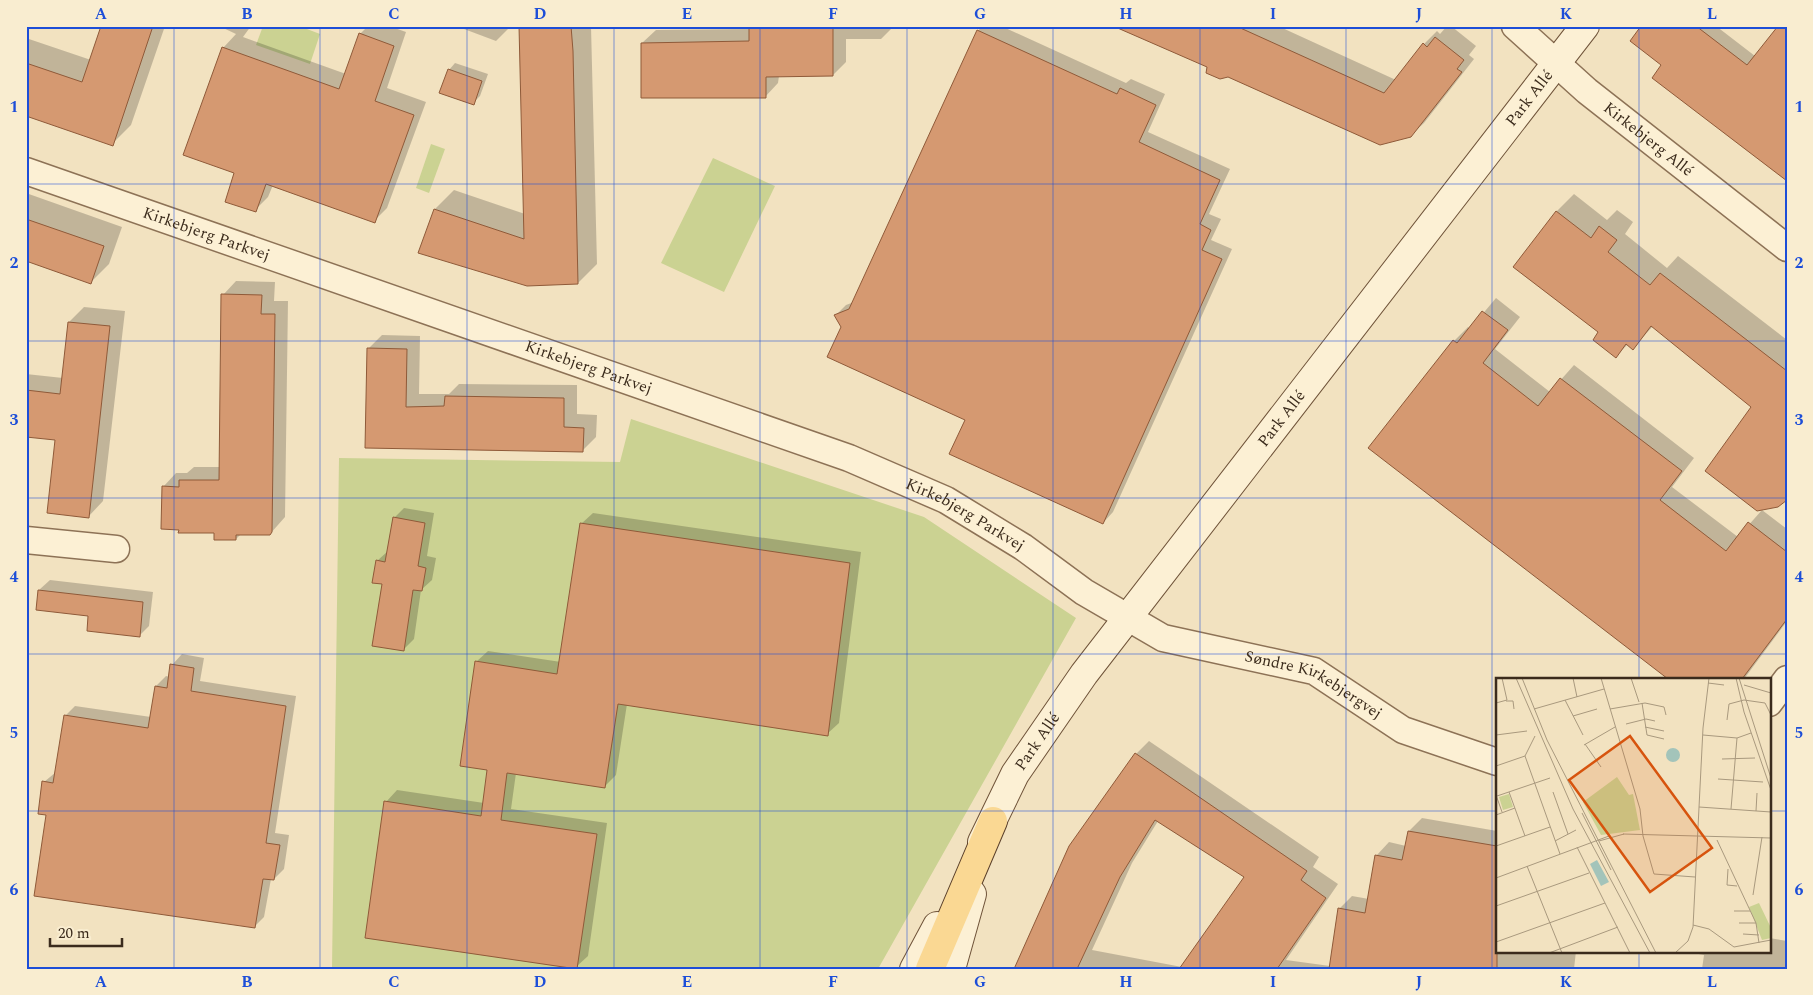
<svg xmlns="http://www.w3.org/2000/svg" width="1813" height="995" viewBox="0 0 1813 995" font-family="Spectral,serif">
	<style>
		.green { fill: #cbd292 }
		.shadow { fill: #0003; fill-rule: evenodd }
		.building { fill: #d59971; stroke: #8f5a39 }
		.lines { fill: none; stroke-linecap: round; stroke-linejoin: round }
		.street-casing { stroke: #8d7256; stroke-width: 29 }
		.secondary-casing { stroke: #6f5339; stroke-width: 30 }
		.primary-casing { stroke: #5b402a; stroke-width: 30 }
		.street { stroke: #fcf0d4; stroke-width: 26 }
		.secondary { stroke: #fcf0d4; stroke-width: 28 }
		.primary { stroke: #fad893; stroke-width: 28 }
		.grid { fill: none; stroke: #1d4ed8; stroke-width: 1; stroke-opacity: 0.55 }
		.labels { text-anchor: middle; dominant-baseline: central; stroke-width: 4; stroke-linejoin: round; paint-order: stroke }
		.street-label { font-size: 16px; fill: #3b2b1c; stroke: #f9edd0 }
		.inset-road { fill: none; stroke: #a9997e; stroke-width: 1 }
		.view { fill: #d7540e; fill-opacity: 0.15; stroke: #d7540e; stroke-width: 2.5 }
		.inset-edge { fill: none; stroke: #3b2b1c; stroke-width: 2.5 }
		.neatline { fill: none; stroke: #1d4ed8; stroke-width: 2 }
		.grid-label { font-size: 16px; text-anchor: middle; font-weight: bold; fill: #1d4ed8 }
	</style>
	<rect width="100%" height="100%" fill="#f2e2c0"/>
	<g class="green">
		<path d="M263,26h36l21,8 -10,30 -54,-19z"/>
		<path d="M431,144l14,5 -16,44 -13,-5z"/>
		<path d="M713,158l62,28 -51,106 -63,-29z"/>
		<path d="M631,419l293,98 152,101 -198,351h-546l7,-511 281,4z"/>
	</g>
	<g class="shadow">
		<path d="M102,26h63l-34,99 -19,19 -86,-29v-77l65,22z"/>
		<path d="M219,26h32l-8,11 103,37 14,-40 8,-8h21l17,6 -19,56 39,14 -39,106 -13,13 -101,-36 -5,12 -13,13 -19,-38 -13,-124 13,-14z"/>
		<path d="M456,26h55l-15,15z"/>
		<path d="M520,26h71l6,238 -19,19 -143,-74 19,-19 71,24z"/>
		<path d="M750,26h144l-13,13h-35v23l-13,13 -54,1 -1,7 -13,14 -123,-54 14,-13 94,-1z"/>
		<path d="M982,26h19l125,57 5,-4 34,15 -17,38 82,37 -21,45 12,5 -10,21 21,9 -119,263 -10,11 -261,-196 -6,-12 10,-10 8,-3 124,-271z"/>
		<path d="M1118,26h160l118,54 28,-36 13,-13 3,3 7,-8h4l25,20 -7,9 5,4 -50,64 -14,13 -201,-70z"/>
		<path d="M1643,26h73l39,30 23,-28 -2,-2h11v153l-124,-114z"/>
		<path d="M455,63l33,11 -8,22 -7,7 -24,-33z"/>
		<path d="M26,193l96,34 -13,37 -19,19 -64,-23z"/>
		<path d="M1574,194l33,26 10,-10 16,12 -8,12 42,34 11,-12 109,84v158l-34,-91 -100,-81 -20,22 -5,-4 -12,12 -16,-24 -85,-65 42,-56z"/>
		<path d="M236,281l39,1 -1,19h14l-3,216 -15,17h-29l-5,5 -20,-7 -53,-45 13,-14h11l7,-6h26l3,-172z"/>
		<path d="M1496,298l24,19 -25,32 55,43 24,-27 120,93 -22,29 66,50 24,-27 25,19v92l-43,58h-74l-300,-231 84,-107 14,-14 2,2z"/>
		<path d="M84,307l41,4 -22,190 -15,16 -32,-78 -30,-3v-62l37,4 6,-56z"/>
		<path d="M382,335l38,1 -1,58h30l10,-10 118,1v29l20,1 -1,22 -13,13 -217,-3 2,-98z"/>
		<path d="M404,508l30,5 -7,43 9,2 -4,22 -11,10 -7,49 -11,11 -26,-89 11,-10 6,-33z"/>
		<path d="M593,513l268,39 -22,171 -12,11 -200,-30 -11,71 -12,12 -88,-14 -5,36 96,14 -19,133 -12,11 -190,-165 11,-12 87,13 5,-34 -13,-107 12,-11 73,11 20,-138z"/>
		<path d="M50,580l103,12 -4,34 -10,10 -50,-21 -50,-25z"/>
		<path d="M182,654l22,4 -4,23 96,15 -21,137 14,2 -5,34 -10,10h-3l-7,38 -10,10 -206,-113 -4,-32 12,-10 9,-56 10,-10 76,11 5,-31 10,-10 4,1 2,-12z"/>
		<path d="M1149,741l170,116 -6,10 25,17 -52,76 44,6 9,-57 13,-13 17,3 7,-43 13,-14 17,4 3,-15 13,-13 75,13v120h79l-2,18h-559l121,-215zM1158,821l88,56 -64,90 -90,-17 40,-87z"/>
		<path d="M1769,938l18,3v28h-85l2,-14 -16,-3 81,-1z"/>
	</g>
	<g class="building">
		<path d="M101,26h52l-40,120 -87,-30v-53l56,19z"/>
		<path d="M519,26h52l2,25 5,233 -51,2 -109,-33 16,-44 90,30z"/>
		<path d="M749,26h84v50l-67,1v21h-125v-55l108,-2z"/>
		<path d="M1113,26h123l148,67 39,-50 4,4 8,-10 29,23 -7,9 5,3 -51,65 -31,8 -152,-68 -8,2 -14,-6 1,-6z"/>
		<path d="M1641,26h55l51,39 31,-39h9v155l-135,-103 9,-13 -31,-24z"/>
		<path d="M977,30l140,64 3,-6 36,17 -17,37 81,38 -20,44 11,6 -9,20 20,9 -119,265 -154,-70 16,-34 -138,-63 14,-30 -7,-12 15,-6z"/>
		<path d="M359,33l35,13 -19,55 39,14 -39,108 -109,-39 -10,28 -31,-10 9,-29 -51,-18 39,-108 117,42z"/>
		<path d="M448,69l34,12 -8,24 -35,-12z"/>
		<path d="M1556,211l35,27 8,-12 18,14 -9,12 42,33 10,-12 127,98v129l-9,7 -21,4 -52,-40 46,-64 -100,-81 -18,24 -7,-6 -10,14 -23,-18 5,-8 -85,-65z"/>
		<path d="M26,219l78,27 -13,38 -65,-23z"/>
		<path d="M221,294l41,1 -1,19h14l-3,218 -2,3h-34v5h-22v-7h-36l1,-3 -18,-1 1,-43 17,1v-7h40z"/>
		<path d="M1482,311l26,19 -25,33 55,43 22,-28 122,93 -22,29 66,51 22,-29 39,30v67l-45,60h-74l-300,-231 85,-108 4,3z"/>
		<path d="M68,322l42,4 -21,192 -42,-5 8,-73 -29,-3v-47l34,4z"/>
		<path d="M367,348l40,1 -1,58 38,-1 1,-10 119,2v29l20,1 -1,24 -218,-4z"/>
		<path d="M393,517l32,6 -7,43 8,2 -4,23 -9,-1 -9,61 -32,-5 10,-62 -10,-1 4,-23 9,2z"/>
		<path d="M580,523l270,40 -22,173 -210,-32 -13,84 -98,-15 -6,47 96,14 -20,135 -212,-31 19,-137 97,15 6,-46 -27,-4 15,-105 82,13z"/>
		<path d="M38,590l105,12 -3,35 -53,-6 1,-15 -52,-6z"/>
		<path d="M170,664l24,4 -3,23 95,15 -20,137 14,2 -6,35 -11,-1 -8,49 -221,-32 12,-81 -8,-1 4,-33 11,2 11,-68 84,13 7,-42 12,2z"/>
		<path d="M1135,753l172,118 -6,9 25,18 -49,71h-98l65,-92 -89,-57 -35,57 -43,92h-63l55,-123z"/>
		<path d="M1408,831l89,15v123h-168l9,-61 27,5 10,-58 27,5z"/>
	</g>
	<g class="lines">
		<g class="street-casing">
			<g id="street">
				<path id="s1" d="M1515,26l72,65 200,157"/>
				<path id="s2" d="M26,171l823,287 97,42 77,47 61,45 79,46 151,33 89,59 94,32"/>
				<path d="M26,540l90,9"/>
				<path d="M1769,703l18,-24"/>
			</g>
		</g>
		<g class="secondary-casing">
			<g id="secondary">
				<path id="s3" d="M982,842l33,-68 69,-100 501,-648"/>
				<path d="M914,969l23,-43"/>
				<path d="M951,969l21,-75"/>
			</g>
		</g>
		<g class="primary-casing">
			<path id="primary" d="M930,969l63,-148"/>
		</g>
		<use href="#street" class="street"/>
		<use href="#secondary" class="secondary"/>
		<use href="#primary" class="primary"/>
	</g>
	<path class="grid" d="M174,26v943M320,26v943M467,26v943M614,26v943M760,26v943M907,26v943M1053,26v943M1200,26v943M1346,26v943M1492,26v943M1639,26v653M26,184h1761M26,341h1761M26,498h1761M26,654h1761M26,811h1471M1769,811h18M1639,951v18"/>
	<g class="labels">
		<g class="street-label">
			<text stroke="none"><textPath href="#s3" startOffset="925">Park Allé</textPath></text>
			<text stroke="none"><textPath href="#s1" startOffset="175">Kirkebjerg Allé</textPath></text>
			<text stroke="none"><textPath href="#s2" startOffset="191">Kirkebjerg Parkvej</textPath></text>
			<text stroke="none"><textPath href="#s2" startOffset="596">Kirkebjerg Parkvej</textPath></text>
			<text stroke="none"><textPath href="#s3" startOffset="520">Park Allé</textPath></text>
			<text stroke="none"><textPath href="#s2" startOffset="1001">Kirkebjerg Parkvej</textPath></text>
			<text stroke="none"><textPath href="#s2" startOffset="1394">Søndre Kirkebjergvej</textPath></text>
			<text stroke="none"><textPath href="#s3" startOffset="115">Park Allé</textPath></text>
		</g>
	</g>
	<g transform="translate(1496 678)">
		<rect width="275" height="275" fill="#f2e2c0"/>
		<path d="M121,99l12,18 4,-1 7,36 -39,5 -18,-33zM13,116l4,13 -10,3 -4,-13zM263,225l12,25v10l-9,2 -13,-33z" fill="#cbd292"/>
		<path d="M170 77a7 7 0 1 1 14 0a7 7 0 1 1-14 0ZM101,182l12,22 -8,4 -11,-22z" fill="#a3c4ba"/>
		<path class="inset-road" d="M20,0l57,131 77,144M26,0l25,62 109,213M77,0l4,19M105,0l39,131 3,27 11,38 41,3M135,0l8,24M240,0l8,34 27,78M243,0l32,100M212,5l16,2M248,7l27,8M69,22l18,35M10,23h7l1,8M0,25l11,-3 -5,-22M146,25l5,32 17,4M38,31l70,-20M114,31l35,-6 19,4 2,8M77,38l24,-7M231,42l2,-16 15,-4 21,3 6,12M130,46l20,-5 9,2M149,49l19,4M0,57l31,-4M207,57l34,3 14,-5M89,66l16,23M88,67l31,-18M29,78l35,98M29,78l10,-20M226,81l33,-1M0,88l29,-10M222,101l45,3M13,114l16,44M57,114l15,42M0,117l6,17M1,118l53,-18M203,129l72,5M235,131l6,-71M260,133l1,-18M86,135l29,57M0,137l19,-7M127,156l148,4M221,162l39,83 3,20M59,163l21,-11M103,163l25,-7M0,168l54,-19M81,169l53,106M70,174l43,-16M31,188l35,87M232,191l-1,16 10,1M0,200l70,-26M257,217l9,-58M0,228l93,-33M238,233h16M243,245h17M197,247l16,4 25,18 37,-7M247,256l16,1M0,264l109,-39M53,275l69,-26M179,275l13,-12 5,-14 10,-199 6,-50"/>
		<path class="view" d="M134,58l82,112 -62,44 -81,-112z"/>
		<rect width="275" height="275" class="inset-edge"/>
	</g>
	<rect width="1813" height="995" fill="none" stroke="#f9edd0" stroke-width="55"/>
	<path d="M50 938v8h72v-8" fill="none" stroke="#3b2b1c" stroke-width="2.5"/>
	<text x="58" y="938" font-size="15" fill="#3b2b1c" stroke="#f9edd0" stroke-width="4" paint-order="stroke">20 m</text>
	<rect x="28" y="28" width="1758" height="940" class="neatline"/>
	<g class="grid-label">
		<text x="101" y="19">A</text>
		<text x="247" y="19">B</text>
		<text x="394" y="19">C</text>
		<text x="540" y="19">D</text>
		<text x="687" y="19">E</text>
		<text x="833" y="19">F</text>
		<text x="980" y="19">G</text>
		<text x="1126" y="19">H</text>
		<text x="1273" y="19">I</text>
		<text x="1419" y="19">J</text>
		<text x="1566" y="19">K</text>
		<text x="1712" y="19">L</text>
		<text x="14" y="112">1</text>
		<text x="1799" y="112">1</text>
		<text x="14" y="268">2</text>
		<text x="1799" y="268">2</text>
		<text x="14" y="425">3</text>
		<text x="1799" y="425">3</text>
		<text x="14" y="582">4</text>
		<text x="1799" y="582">4</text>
		<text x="14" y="738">5</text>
		<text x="1799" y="738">5</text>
		<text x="14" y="895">6</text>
		<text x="1799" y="895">6</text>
		<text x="101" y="987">A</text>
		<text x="247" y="987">B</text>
		<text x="394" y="987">C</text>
		<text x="540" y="987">D</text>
		<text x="687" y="987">E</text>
		<text x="833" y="987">F</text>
		<text x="980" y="987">G</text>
		<text x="1126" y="987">H</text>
		<text x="1273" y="987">I</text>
		<text x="1419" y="987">J</text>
		<text x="1566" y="987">K</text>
		<text x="1712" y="987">L</text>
	</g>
</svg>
